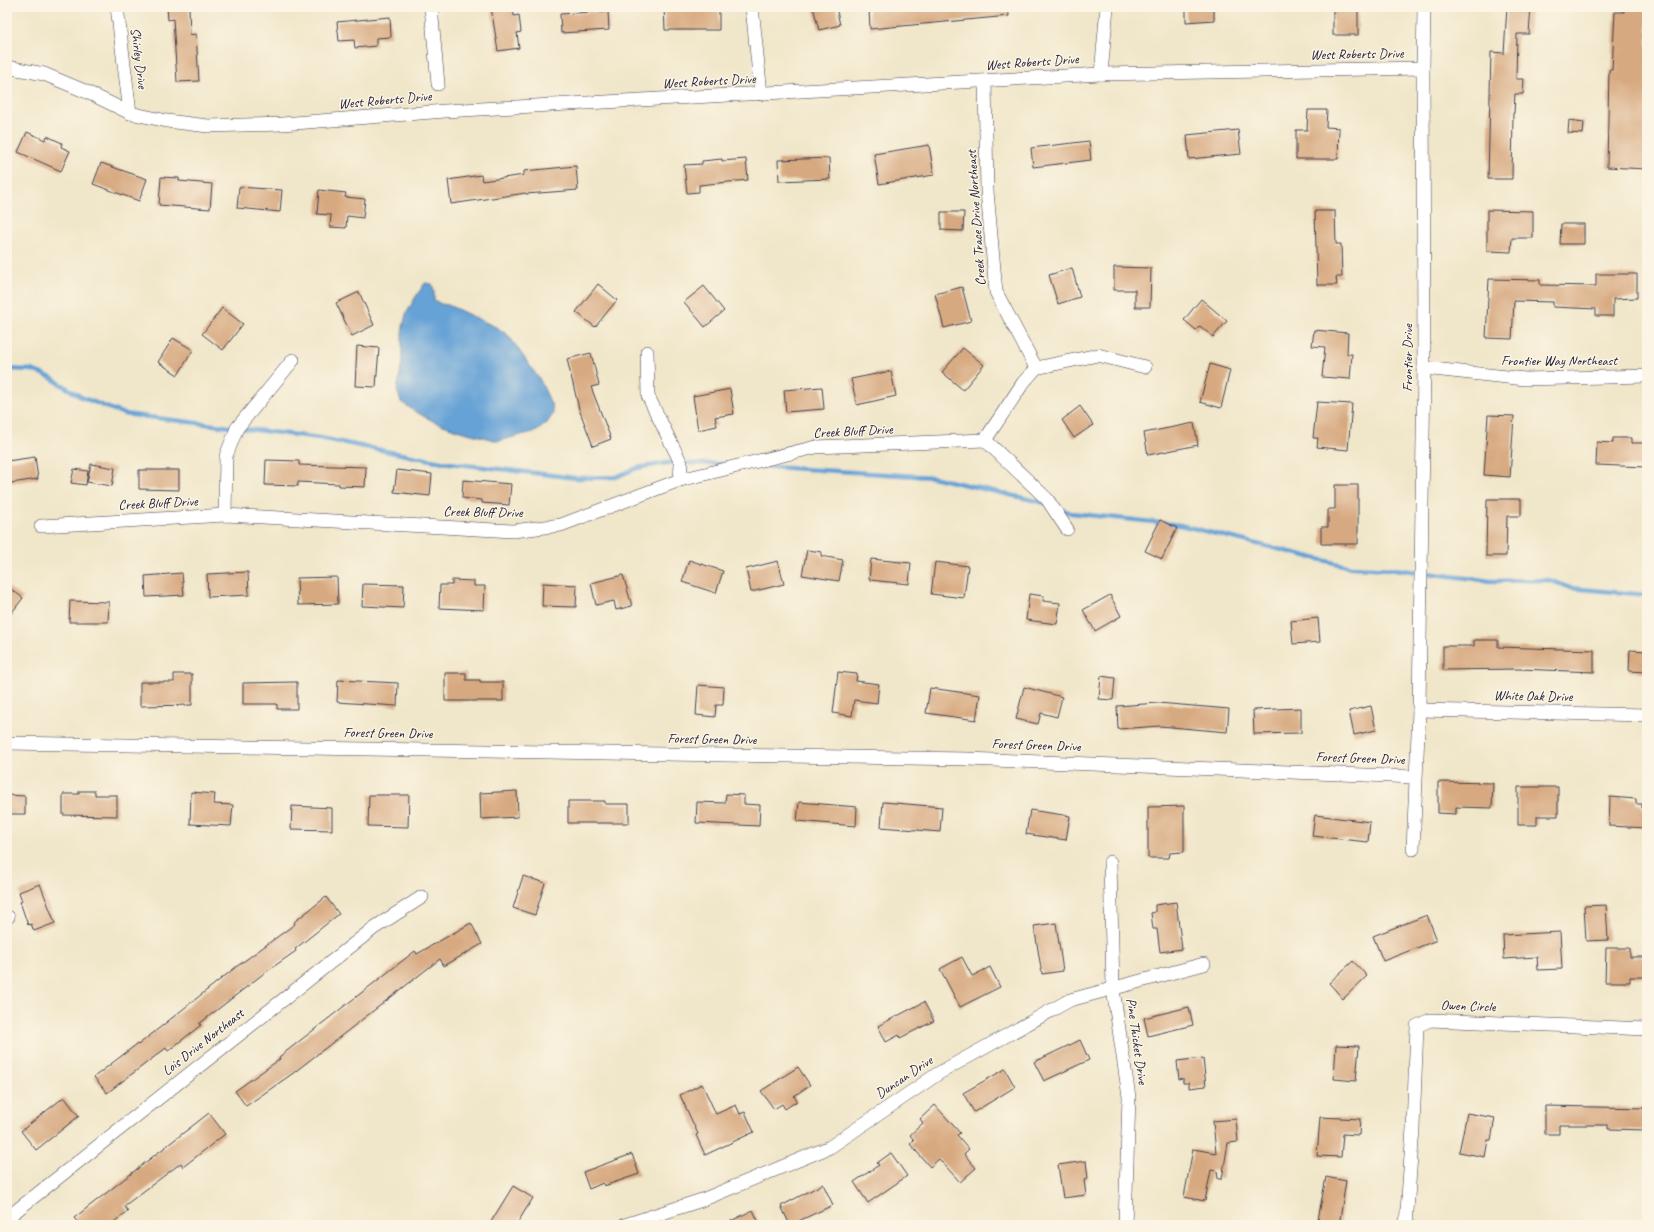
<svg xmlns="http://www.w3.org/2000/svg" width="1654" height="1232" viewBox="0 0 1654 1232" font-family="Caveat,sans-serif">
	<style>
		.water { fill: #66a2d6; stroke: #446288 }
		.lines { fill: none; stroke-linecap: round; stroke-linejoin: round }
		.stream { stroke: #66a2d6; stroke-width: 4.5 }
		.building { fill: #d7a980 }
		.street-casing { stroke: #413f50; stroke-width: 14 }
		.street { stroke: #fff; stroke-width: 13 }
		.labels { text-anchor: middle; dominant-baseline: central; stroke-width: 3; stroke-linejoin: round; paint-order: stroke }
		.street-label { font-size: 14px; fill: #22223b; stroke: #fcf5e5 }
	</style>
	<rect width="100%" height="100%" fill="#fcf5e5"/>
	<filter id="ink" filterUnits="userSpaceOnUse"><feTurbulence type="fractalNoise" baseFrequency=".025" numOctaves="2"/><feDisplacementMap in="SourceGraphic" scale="8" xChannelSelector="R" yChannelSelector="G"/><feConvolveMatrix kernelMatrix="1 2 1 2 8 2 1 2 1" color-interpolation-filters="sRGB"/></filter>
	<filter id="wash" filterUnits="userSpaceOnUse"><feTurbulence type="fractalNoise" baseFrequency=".012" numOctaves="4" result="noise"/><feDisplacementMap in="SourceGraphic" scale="16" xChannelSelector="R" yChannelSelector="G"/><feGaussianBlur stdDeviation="0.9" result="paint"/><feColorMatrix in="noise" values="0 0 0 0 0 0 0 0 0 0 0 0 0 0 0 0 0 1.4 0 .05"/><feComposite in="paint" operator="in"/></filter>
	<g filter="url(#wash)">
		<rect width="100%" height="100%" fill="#f0e6c9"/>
		<path class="water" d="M425,283l7,1 2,6v10l7,4 7,1 50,23 11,8 31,44 12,26 1,8 -6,9 -10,8 -39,10 -38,-10 -25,-9 -19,-10 -15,-10 -4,-12 5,-28v-30l4,-18 9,-16z"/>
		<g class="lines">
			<g class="stream">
				<path d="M7,369l25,1 18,7 31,20 43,17 196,24 121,24 135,16 40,-1 21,-9 30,-5 57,1"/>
				<path d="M757,466l175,11 113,26"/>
				<path d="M1057,507l14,6 109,12 171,42 43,2 97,12 58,-1 21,8 77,7"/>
			</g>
		</g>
		<g id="blocks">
			<g class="building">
				<path d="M167,7h22l1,28 6,-1 3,47 -22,1 -4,-63 -5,1z"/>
				<path d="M491,7h22l1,9 5,-1 2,17 -4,1 2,15 -21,3z"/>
				<path d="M664,7h55v23h-54z"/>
				<path d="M813,7h23l4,18 -21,5z"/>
				<path d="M887,7h121l1,9 -139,13 -1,-20z"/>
				<path d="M1186,7h28v13l-28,2z"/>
				<rect x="1333" y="7" width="25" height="28"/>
				<path d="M1507,7h24l-2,27h-12l-1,45h8l-1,15h-8l-1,19h-1l-1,66h-24l3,-127 13,1z"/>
				<path d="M1624,7h23v162l-40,-2 2,-97h3l3,-58h9z"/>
				<path d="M608,11l1,19 -48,3 -1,-19z"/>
				<path d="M390,17l1,20 -15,1v8l-21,2 -1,-8 -15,1 -2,-19z"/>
				<path d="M1308,110h19l-1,17 13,1 -1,31h-42v-29h11z"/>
				<path d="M1569,120l15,2 -1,12 -15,-1z"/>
				<path d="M1238,130l3,24 -52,5 -2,-24z"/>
				<path d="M27,132l18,8 2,-4 15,7 -1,4 9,4 -9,20 -43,-19z"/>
				<path d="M1089,141l2,19 -58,7 -2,-19z"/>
				<path d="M929,145l5,30 -55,9 -5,-30z"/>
				<path d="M829,158l1,21 -51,2 -1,-21z"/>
				<path d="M722,159v2l24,-2 2,21 -49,5v7l-12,1 -3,-28 18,-1v-3z"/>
				<path d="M101,163l46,16 -8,22 -46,-17z"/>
				<path d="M576,166l2,24 -52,4v-1l-75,11 -3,-24 33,-5 1,6 42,-6v-4z"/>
				<path d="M161,177l18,1v3l33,3 -2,25 -51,-4z"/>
				<path d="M239,187l43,3 -2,22 -43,-4z"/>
				<path d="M319,190l27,3 -1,4 20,2 -2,19 -16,-2 -1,12 -16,-1 1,-12 -14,-1z"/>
				<path d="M1487,210l46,1v27h-21l-1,14 -24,-1z"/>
				<path d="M1315,211h20l1,33h5l1,33h-6l1,8h-20z"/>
				<path d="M941,212h23l-1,19 -22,-1z"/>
				<path d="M1561,224h23v20h-24z"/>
				<path d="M1114,267l37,1 -1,39h-15v-17h-21z"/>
				<path d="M1072,268l8,29 -22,7 -9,-29z"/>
				<path d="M1596,274h41v24l-24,1v17h-17v-7l-43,-2v-5l-39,-1 -2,38 -26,-1 3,-59 51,1v5l56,1z"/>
				<path d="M598,284l19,16 -22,27 -19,-15z"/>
				<path d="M704,286l20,25 -19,16 -21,-25z"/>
				<path d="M962,287l9,34 -27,7 -9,-34z"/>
				<path d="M359,292l15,33 -22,11 -16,-33z"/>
				<path d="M1201,299l26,22 -14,16 -13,-11 -4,4 -12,-10z"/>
				<path d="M222,308l21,16 -20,26 -21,-16z"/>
				<path d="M1314,330l34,3 -1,21h5l-2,25 -28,-2 3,-30 -13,-1z"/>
				<path d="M173,338l20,12 -15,25 -20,-13z"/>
				<path d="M357,346l22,2 -3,39 -21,-1z"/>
				<path d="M963,348l21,17 -21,25 -21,-18z"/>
				<path d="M591,353l8,32 -8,2 20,52 -18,7 -14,-37 -12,-50z"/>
				<path d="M1210,364l20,6 -9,38 -21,-6z"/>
				<path d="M891,371l5,25 -39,9 -6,-26z"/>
				<path d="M822,387l2,22 -38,3 -2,-22z"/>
				<path d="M730,389l4,25 -19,3 2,9 -19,4 -5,-34z"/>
				<path d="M1317,402l35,2 -4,46 -31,-3 1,-9h-5z"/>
				<path d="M1080,406l13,19 -19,13 -12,-18z"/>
				<path d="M1488,415l26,1 -4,61 -26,-2z"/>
				<path d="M1194,423l4,22 -50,10 -4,-22z"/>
				<path d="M1613,438h18v5h16l-1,24 -50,-2 1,-23 16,1z"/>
				<path d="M35,457l3,22 -27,4 -1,-5h-3v-17z"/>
				<path d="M266,460l33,1v4l67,2 -1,20 -26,-1v-2l-41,-2v4l-33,-1z"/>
				<path d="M91,464l24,4 -3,18 -25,-4z"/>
				<path d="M74,469l14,2 -2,14 -15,-2z"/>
				<path d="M139,470h40v20l-40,-1z"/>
				<path d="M397,470l35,4 -2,22 -36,-4z"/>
				<path d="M463,480l48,4 -2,21 -27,-2v-3l-20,-2z"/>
				<path d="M1335,485h23v59h-37v-17h7v-18h7z"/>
				<path d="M1487,499h34v17h-14l-1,40h-20z"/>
				<path d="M1160,520l17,8 -15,31 -17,-8z"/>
				<path d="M807,550l15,2 -1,4 22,4 -4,21 -37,-6z"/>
				<path d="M871,559l40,4 -2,21 -40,-4z"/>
				<path d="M689,560l34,11 -7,22 -34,-11z"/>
				<path d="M778,561l6,23 -33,8 -5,-23z"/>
				<path d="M935,562l33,4 -4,32 -33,-4z"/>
				<path d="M248,572l1,23 -41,2 -1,-23z"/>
				<path d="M182,573l2,22 -38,2 -1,-21z"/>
				<path d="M623,575l9,31 -16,4 -2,-9 -18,4 -5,-22z"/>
				<path d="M337,577l1,27 -40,1 -1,-27z"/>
				<path d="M452,580l22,1v5h11l-1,24 -45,-2 1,-23h12z"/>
				<path d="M543,583l34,2 -1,22 -34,-1z"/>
				<path d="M363,584l41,1 -1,23 -41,-2z"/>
				<path d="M7,586l16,12 -16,21z"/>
				<path d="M1029,594l15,2 -1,5 17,2 -3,21 -31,-4z"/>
				<path d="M1110,595l11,21 -26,15 -12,-21z"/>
				<path d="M70,601l39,1 -1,20h-39z"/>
				<path d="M1318,618l2,24 -27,2 -2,-23z"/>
				<path d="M1474,640h24v7l96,3v22l-75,-3 -76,1v-24h31z"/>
				<path d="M1630,650l17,1v21l-18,-1z"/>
				<path d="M838,672l19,2 -1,7 23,3 -2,19 -23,-3 -2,16 -19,-3z"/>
				<path d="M445,673h21v7h14v2h23v19h-58z"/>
				<path d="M174,674h18v31l-52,1v-24h34z"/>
				<path d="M1101,676l14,2 -2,22 -14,-1z"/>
				<path d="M338,680l60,3 -1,23 -60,-4z"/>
				<path d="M297,682v27h-20v-5h-34v-21z"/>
				<path d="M698,685l26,2 -1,18h-7l-1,12 -19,-2z"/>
				<path d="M1024,687l38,10 -5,20 -16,-4 -3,11 -22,-5z"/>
				<path d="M930,688l50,7 -4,25 -50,-7z"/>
				<path d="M1158,703l71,6 -2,23 -67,-6 -42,3 -1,-23z"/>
				<path d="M1371,706l5,24 -22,5 -5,-24z"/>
				<path d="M1301,708v25l-47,1 -1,-24z"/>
				<path d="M1438,782l55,1 -1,25 -36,-1v7l-18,-1z"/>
				<path d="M1518,787h40v29h-21v9h-19z"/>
				<path d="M79,791h16v4h22v21l-54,-1v-21h16z"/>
				<path d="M517,791l1,26 -37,2 -1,-26z"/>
				<path d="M191,792l24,2 -1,10 19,1 -2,21 -41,-2z"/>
				<path d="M726,794l18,1v9l16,1 -1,21 -63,-3 1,-21 28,1z"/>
				<path d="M7,795l18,1v18h-18z"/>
				<path d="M369,795h40l-1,32 -40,-1z"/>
				<path d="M1610,797l26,2v5h6v4h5v20l-38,-2z"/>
				<path d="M568,801h37v3h24v19h-61z"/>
				<path d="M799,802l58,5 -1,19 -59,-5z"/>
				<path d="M883,802l59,5 -2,25 -59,-5z"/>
				<path d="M292,806l40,2v22l-41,-1z"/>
				<path d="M1184,806v46l-14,1 -1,5h-21v-51z"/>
				<path d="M1030,810l40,6 -4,24 -40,-6z"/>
				<path d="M1315,815l55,7 -2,20 -56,-6z"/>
				<path d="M523,876l22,7 -10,32 -22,-7z"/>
				<path d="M40,884l15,39 -21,8 -3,-7 -3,1 -8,-23 2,-1 -3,-9z"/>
				<path d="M326,897l13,17 -44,35 1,2 -33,23 -64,50 2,1 -33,26 -2,-3 -59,45 -13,-16 43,-33 1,1 98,-78 59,-43 -1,-2z"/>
				<path d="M1176,902l6,47 -22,3 -3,-23h-4l-2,-16 4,-1v-7z"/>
				<path d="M1606,905l2,35 -22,1 -2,-35z"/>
				<path d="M1427,915l10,25 -54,21 -10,-25z"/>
				<path d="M471,923l11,21 -38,22 -4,-7 -148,115 -46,32 -11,-15 45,-32 -1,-2 136,-106 2,3z"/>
				<path d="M1056,923l7,48 -21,3 -8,-48z"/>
				<path d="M1560,932l2,37 -24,1 -1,-13 -33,2 -1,-24z"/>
				<path d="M1606,948h24v9h17v20h-17v5h-25z"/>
				<path d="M962,957l10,19 18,-9 10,20 -40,20 -20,-38z"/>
				<path d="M1353,961l14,15 -24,23 -14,-16z"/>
				<path d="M924,1002l10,19 -34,17 -1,-3 -13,7 -8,-16z"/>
				<path d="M1189,1007l4,18 -45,11 -4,-18z"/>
				<path d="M1080,1040l9,20 -45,21 -10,-19z"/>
				<path d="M1336,1045l23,1 -3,35 -22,-2z"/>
				<path d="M1203,1058l3,28 -17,2v-5h-6v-5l-4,1 -2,-18z"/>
				<path d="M798,1067l12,18 -16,11 3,5 -12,8 -3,-5 -8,5 -13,-18z"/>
				<path d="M1005,1069l10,18 -41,25 -11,-19z"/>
				<path d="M702,1084l14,30 20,-9 4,9 5,-2 9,20 -49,23 -9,-20 2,-1 -18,-39z"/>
				<path d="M64,1097l15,19 -43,34 -15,-19z"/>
				<path d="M935,1105l25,28 -3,2 12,14 -5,5 12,14 -16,14 -21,-23 -9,8 -20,-23 4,-4 -4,-5 13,-12 -3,-4z"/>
				<path d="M1545,1106l102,2v22l-39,-1v-4h-49v9h-14z"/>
				<path d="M209,1113l16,21 -42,33 -2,-4 -57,43 4,5 -18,14h-30l-6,-7z"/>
				<path d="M1467,1113l28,5 -4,22h-3l-3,17 -26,-5z"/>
				<path d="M1320,1117l40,2 -1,16 -16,-1 -2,23 -24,-1z"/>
				<path d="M1236,1119l2,23 -10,1 -6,36h-4l-1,-8 -6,-1 -6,31 -21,-4 9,-48 23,4 -3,-32z"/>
				<path d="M891,1153l16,23 -39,27 -14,-21 25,-17 -2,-2z"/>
				<path d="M632,1154l7,20 -35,12 -1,-3 -14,6 -6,-17z"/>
				<path d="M1086,1161l2,18 -4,1 2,15 -23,3 -5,-33z"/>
				<path d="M1326,1177l20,4 -7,44h-22z"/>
				<path d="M823,1184l10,21 -43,20 -9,-19z"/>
				<path d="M513,1186l20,12 -17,27h-27z"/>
				<path d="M753,1210l7,15h-37z"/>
			</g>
		</g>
	</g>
	<g filter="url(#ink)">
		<use href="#blocks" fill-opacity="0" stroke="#413f50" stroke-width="1"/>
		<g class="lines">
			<g class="street-casing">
				<g id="street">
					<path d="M117,7l13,106"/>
					<path d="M431,7l7,77"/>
					<path d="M752,7l9,87"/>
					<path d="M7,67l37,7 43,18 43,21 37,8 41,5 74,-2 163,-13 656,-37 322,-6"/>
					<path d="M1101,74l6,-67"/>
					<path d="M985,81l2,110 9,101 40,76"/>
					<path d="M647,352l1,44 33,67 -1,17"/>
					<path d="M1424,368l101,11 122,-3"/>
					<path d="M985,440l38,-57 13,-15 62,-13 47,12"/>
					<path d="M985,440l62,59 20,30"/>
					<path d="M225,515l1,-59 11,-28 56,-68"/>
					<path d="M41,526l184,-11 288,16 48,-6 119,-45 136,-33 169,-7"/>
					<path d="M1419,710l228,5"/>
					<path d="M7,743l961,16 447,18"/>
					<path d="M1413,849l6,-139 5,-342 -1,-300 1,-61"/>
					<path d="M1110,862l3,127 16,108 -4,128"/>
					<path d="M7,917h1"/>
					<path d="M7,1218l367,-290 48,-31"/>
					<path d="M625,1225l77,-25 128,-53 109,-74 131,-73 134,-36"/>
					<path d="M1406,1225l7,-97 4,-102 13,-6 217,9"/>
				</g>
			</g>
			<use href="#street" class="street"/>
		</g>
	</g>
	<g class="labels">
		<g class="street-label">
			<text transform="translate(1357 54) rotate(-1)">West Roberts Drive</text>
			<text transform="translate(139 58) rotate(83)">Shirley Drive</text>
			<text transform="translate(1032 62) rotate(-4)">West Roberts Drive</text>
			<text transform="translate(709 81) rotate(-3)">West Roberts Drive</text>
			<text transform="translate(385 100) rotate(-5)">West Roberts Drive</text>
			<text transform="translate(976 218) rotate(-94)">Creek Trace Drive Northeast</text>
			<text transform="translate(1407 358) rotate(-90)">Frontier Drive</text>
			<text x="1559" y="360">Frontier Way Northeast</text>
			<text transform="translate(853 431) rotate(-3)">Creek Bluff Drive</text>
			<text transform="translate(158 503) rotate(-3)">Creek Bluff Drive</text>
			<text transform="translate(483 512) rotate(1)">Creek Bluff Drive</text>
			<text transform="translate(1533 696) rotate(1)">White Oak Drive</text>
			<text transform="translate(388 733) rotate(1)">Forest Green Drive</text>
			<text transform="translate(712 739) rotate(1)">Forest Green Drive</text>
			<text transform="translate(1036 745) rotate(2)">Forest Green Drive</text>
			<text transform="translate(1360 758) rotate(2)">Forest Green Drive</text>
			<text transform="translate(1468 1006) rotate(2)">Owen Circle</text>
			<text transform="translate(1137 1041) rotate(82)">Pine Thicket Drive</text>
			<text transform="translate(203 1042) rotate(-38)">Lois Drive Northeast</text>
			<text transform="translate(904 1077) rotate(-34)">Duncan Drive</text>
		</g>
	</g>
	<rect width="1654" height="1232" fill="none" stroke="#fcf5e5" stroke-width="24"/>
</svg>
